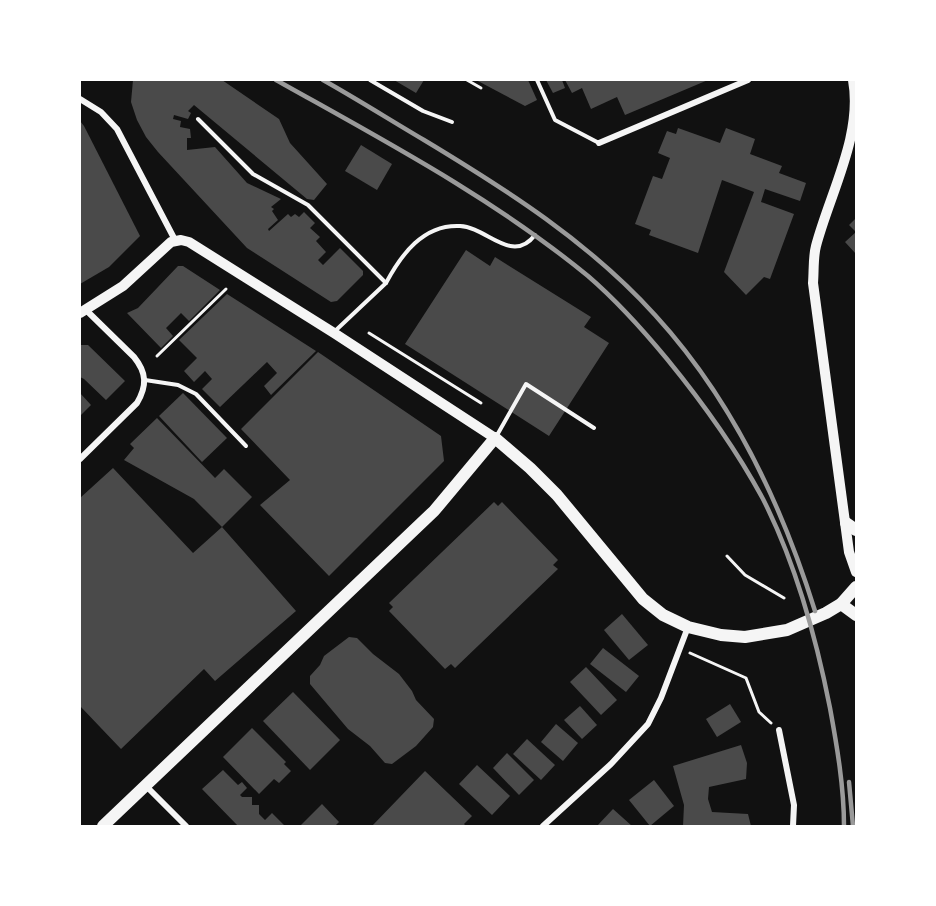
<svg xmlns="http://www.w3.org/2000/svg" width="936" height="906" viewBox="0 0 936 906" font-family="Manrope,sans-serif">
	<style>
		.building { fill: #4a4a4a }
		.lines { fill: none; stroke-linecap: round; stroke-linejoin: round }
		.path { stroke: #f5f5f5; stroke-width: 3 }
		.service { stroke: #f5f5f5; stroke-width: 4 }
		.minor { stroke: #f5f5f5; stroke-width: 6 }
		.tertiary { stroke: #f5f5f5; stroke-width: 10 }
		.secondary { stroke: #f5f5f5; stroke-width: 12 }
		.rail { stroke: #9a9a9a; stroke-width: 4.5 }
	</style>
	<rect width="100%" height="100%" fill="#111"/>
	<g class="building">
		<path d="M133,80h89l57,39 11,24 37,41 -13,16 -7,-1 -113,-94 -6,6 3,2 -3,6 -14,-4 -1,4 8,2 -1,6 10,2 1,9h-4v12l28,-3 32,36 34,16 -10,8 3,2 -2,2 6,9 -10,9 1,2 19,-17 3,3 4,-3 4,3 5,-5 11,11 -5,5 10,9 -4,4 10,11 -8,8 5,5 17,-17 23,23v4l-26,26 -6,1 -84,-54 -89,-96 -12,-15 -9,-17 -6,-18z"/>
		<path d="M394,80h30l-8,13z"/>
		<path d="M476,80h52l9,20 -12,6z"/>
		<path d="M546,80h16l3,8 -12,5z"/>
		<path d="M565,80h143l-83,35 -8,-18 -26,12 -9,-21 -10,5z"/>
		<path d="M80,121l4,5 56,110 -31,31 -29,17z"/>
		<path d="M678,128l42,15 6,-15 29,11 -5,15 32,12 -3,7 27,10 -6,18 -35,-12 -4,13 33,12 -24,65 -6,-2 -18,18 -22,-23 30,-80 -32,-12 -24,73 -49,-18 2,-5 -16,-6 18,-48 9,3 8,-21 -12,-5 9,-22 9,3z"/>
		<path d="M361,145l31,19 -15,26 -32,-19z"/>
		<path d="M856,218v36l-11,-12 11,-10 -7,-7z"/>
		<path d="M466,250l24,16 5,-9 96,60 -7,10 25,16 -60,93 -144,-92z"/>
		<path d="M178,266h5l37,24 -31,31 -8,-8 -15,15 7,8 -12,12 -34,-35 11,-5z"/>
		<path d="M227,294l89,57 -45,44 -7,-9 13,-13 -10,-11 -47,45 -18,-18 10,-10 -7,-8 -11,11 -10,-11 13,-13 -18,-18z"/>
		<path d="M80,345h8l37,36 -19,19 -22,-21 -4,-2z"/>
		<path d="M318,352l123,84 3,25 -115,115 -69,-71 30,-25 -49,-51z"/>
		<path d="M80,393l11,12 -11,11z"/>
		<path d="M183,393l44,45 -25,24 -43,-46z"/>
		<path d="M157,418l58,60 9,-9 28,28 -30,30 -28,-28 -70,-39 10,-12 -4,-4z"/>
		<path d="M113,468l80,85 29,-26 74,84 -81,70 -11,-12 -83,80 -41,-43v-208z"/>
		<path d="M494,502l4,4 4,-4 56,58 -5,5 5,4 -103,99 -4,-4 -6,5 -56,-58 4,-4 -4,-4z"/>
		<path d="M622,614l26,31 -19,15 -25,-30z"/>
		<path d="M349,637l8,1 16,16 26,20 13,17 4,9 18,19 -1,8 -17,19 -24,18 -7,-1 -15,-17 -22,-17 -38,-45v-8l10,-11 4,-9z"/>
		<path d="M603,648l36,28 -13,16 -36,-28z"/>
		<path d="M586,667l31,33 -16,15 -31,-33z"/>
		<path d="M293,692l47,48 -30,30 -47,-49z"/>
		<path d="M730,704l11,18 -24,15 -11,-18z"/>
		<path d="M580,706l17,19 -15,14 -18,-19z"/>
		<path d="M556,724l22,19 -15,18 -22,-19z"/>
		<path d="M252,728l34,34 -2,2 7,7 -12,12 -5,-4 -15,15 -36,-37z"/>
		<path d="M527,739l28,26 -14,15 -28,-26z"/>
		<path d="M741,745l6,18 -1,16 -37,8 -1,12 4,13 36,2 3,12h-68l1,-21 -11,-39z"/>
		<path d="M507,753l27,27 -15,15 -26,-27z"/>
		<path d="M477,765l33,31 -18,19 -33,-31z"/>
		<path d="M223,770l15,15 4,-3 5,6 -7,7 2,2h10v8h7v9l6,6 7,-7 13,13h-47l-36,-37z"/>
		<path d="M425,771l47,45 -8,8 2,2h-94z"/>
		<path d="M654,780l20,26 -24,20 -21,-26z"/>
		<path d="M322,804l17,18 -4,4h-35z"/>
		<path d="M613,809l19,17h-35z"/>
	</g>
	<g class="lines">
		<g class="path">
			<path d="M467,80l14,8"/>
			<path d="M369,333l112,70"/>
			<path d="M157,356l69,-67"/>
			<path d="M727,556l18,19 39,23"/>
			<path d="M690,653l56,25 13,34 12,11"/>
		</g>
		<g class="service">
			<path d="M370,80l53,31 29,11"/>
			<path d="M537,80l18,40 44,23"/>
			<path d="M198,119l55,55 55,31 78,78 -52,49"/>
			<path d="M386,283c15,-28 37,-59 74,-57 27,1 52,39 75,9"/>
			<path d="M145,380l33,5 18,9 50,52"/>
			<path d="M496,437l30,-53 68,44"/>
		</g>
		<g class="minor">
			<path d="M80,99l21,13 16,17 58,111"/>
			<path d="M599,143l149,-63"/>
			<path d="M80,459l57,-56c10,-17 10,-30 -3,-46l-48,-47"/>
			<path d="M779,730l15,75 -1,21"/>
			<path d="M146,786l40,40"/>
			<path d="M543,826l68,-62 37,-40 13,-26 27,-71"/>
		</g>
		<g class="tertiary">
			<path d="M853,80c10,55 -23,113 -37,166 -3,11 -2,25 -3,37l36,269 7,20"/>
			<path d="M80,313l43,-27 48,-44 10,-2 8,2 145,91 161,105"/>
		</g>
		<g class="secondary">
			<path d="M846,523l10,7"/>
			<path d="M841,604l15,11"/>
			<path d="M103,826l331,-315 61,-73 35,30 27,27 86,104 20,16 25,12 33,8 24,2 42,-7 39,-17 15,-9 15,-17"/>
		</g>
		<g class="rail">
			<path d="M276,80c107,60 217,118 312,196 29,25 55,54 79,83 36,44 69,90 96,140 33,65 53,138 67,209 7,38 14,79 14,118"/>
			<path d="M323,80c34,19 67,40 101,60 83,50 165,102 231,175 76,83 127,190 160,296"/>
			<path d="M849,782l4,44"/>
		</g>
	</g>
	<rect width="936" height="906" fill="none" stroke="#ffffff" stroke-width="162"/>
</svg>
